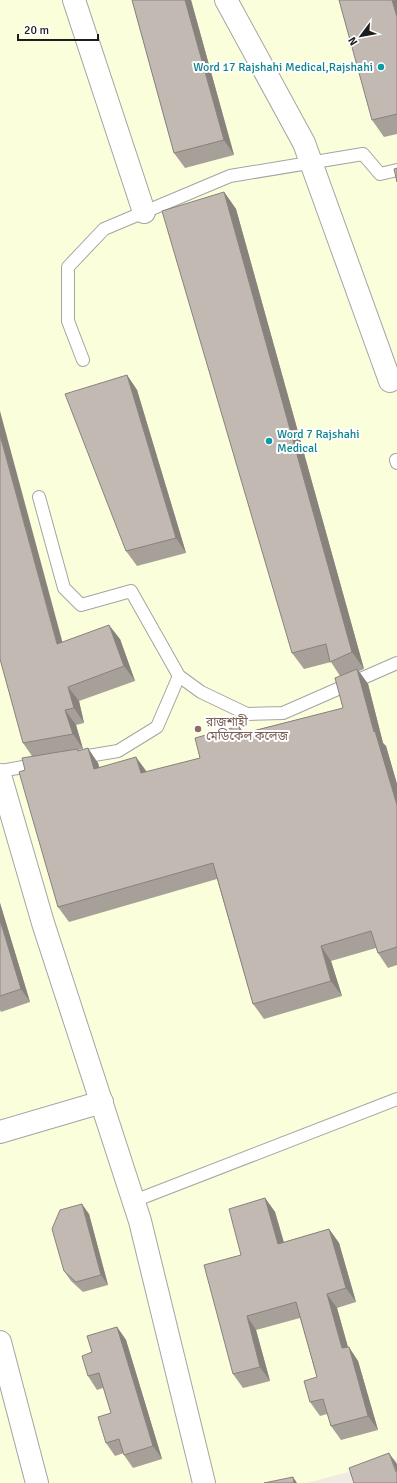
<svg xmlns="http://www.w3.org/2000/svg" width="397" height="1483" viewBox="0 0 397 1483" font-family="Signika,'Noto Sans Bengali',sans-serif">
	<style>
		.education { fill: #fbfedb }
		.lines { fill: none; stroke-linecap: round; stroke-linejoin: round }
		.lane-casing { stroke: #a4a4a4; stroke-width: 14 }
		.street-casing { stroke: #a4a4a4; stroke-width: 24 }
		.lane { stroke: #fff; stroke-width: 12 }
		.street { stroke: #fff; stroke-width: 22 }
		.wall { fill: #a7a099 }
		.shaded-wall { fill: #88827d }
		.building { fill: #c2bab2; stroke: #88827d }
		.culture-dot { fill: #0f9aa8; stroke: #fff; stroke-width: 1.5 }
		.education-dot { fill: #8d6e63; stroke: #fff; stroke-width: 1.5 }
		.labels { text-anchor: middle; dominant-baseline: central; stroke-width: 4; stroke-linejoin: round; paint-order: stroke }
		.culture-label { font-size: 12px; fill: #0d838f; stroke: #fff; text-anchor: end }
		.education-label { font-size: 12px; fill: #785e54; stroke: #fff; text-anchor: start }
	</style>
	<rect width="100%" height="100%" fill="#eeebe3"/>
	<path class="education" d="M0,0h397v1459l-90,24h-307z"/>
	<g class="lines">
		<g class="lane-casing">
			<g id="lane">
				<path d="M83,360l-15,-39v-54l36,-38 126,-53 133,-22 17,20 17,-4"/>
				<path d="M396,460l1,3"/>
				<path d="M39,497l25,91 17,17 50,-14 48,85 22,16 46,22 36,-1 114,-50"/>
				<path d="M76,758l42,-7 39,-24 22,-51"/>
				<path d="M0,771l40,-7"/>
				<path d="M134,1201l263,-102"/>
			</g>
		</g>
		<g class="street-casing">
			<g id="street">
				<path d="M74,0l70,212"/>
				<path d="M226,0l78,143 86,238"/>
				<path d="M0,775l43,148 97,298 64,262"/>
				<path d="M0,1132l102,-30"/>
				<path d="M0,1342l37,141"/>
			</g>
		</g>
		<use href="#lane" class="lane"/>
		<use href="#street" class="street"/>
	</g>
	<g class="wall">
		<path d="M132,0h59l43,155 -49,13 -11,-15z"/>
		<path d="M397,0v134l-13,3 -12,-17z"/>
		<path d="M224,192l12,17 128,460 -5,2 9,13 15,59 3,3 11,38v181l-9,3 -10,-15 -2,-5 -45,13 11,35 -78,23 -11,-15 -36,-125 -148,43 -11,-15 -33,-137 7,-14 -9,-13 39,-101 58,-3 15,42 -56,20 5,22 -8,2 7,24 -5,1 20,13 1,4 48,5 53,-14 44,-25 99,-25 -3,-32 -9,-14 -27,7 -12,-16z"/>
		<path d="M127,375l10,15 49,163 -49,13 -11,-15z"/>
		<path d="M0,903l30,99 -29,10 -1,-2z"/>
		<path d="M265,1198l10,14 9,30 45,-13 10,14 17,59 -19,6 11,39 10,14 20,69 -37,10 -10,-14 -4,-12 -7,2 -10,-14 7,-25 -17,-59 -44,12 14,51 -27,7 -10,-14 8,-119z"/>
		<path d="M89,1214l19,71 -25,7 -12,-11 -7,-10z"/>
		<path d="M117,1327l9,13 36,119 -29,9 -9,-13v-2l-9,3 -9,-13 5,-30 -8,-25 -6,2 -9,-14 4,-24z"/>
	</g>
	<g class="shaded-wall">
		<path d="M185,0h6l43,155 -10,-15z"/>
		<path d="M392,0h5v17z"/>
		<path d="M224,192l12,17 128,460 -12,-17z"/>
		<path d="M127,375l10,15 49,163 -10,-15z"/>
		<path d="M0,411l67,248 -10,-15 -57,-209z"/>
		<path d="M109,625l11,14 15,42 -11,-15z"/>
		<path d="M357,669l11,15 15,59 3,3 11,38v21l-23,-73z"/>
		<path d="M68,687l11,14 5,22 -10,-15z"/>
		<path d="M65,710l11,15 7,24 -10,-15z"/>
		<path d="M239,726l10,15 -8,-7z"/>
		<path d="M88,748l10,15 6,21 -10,-15z"/>
		<path d="M136,757l11,15 -6,1z"/>
		<path d="M0,903l30,99 -9,-13 -21,-69z"/>
		<path d="M321,946l10,15 11,35 -11,-15z"/>
		<path d="M265,1198l10,14 13,46 -10,-14z"/>
		<path d="M82,1204l7,10 19,71 -7,-10z"/>
		<path d="M329,1229l10,14 17,59 -10,-14z"/>
		<path d="M327,1294l10,14 15,54 -10,-14z"/>
		<path d="M247,1316l9,14 14,51 -10,-14z"/>
		<path d="M117,1327l9,13 36,119 -9,-13z"/>
		<path d="M349,1347l9,14 20,69 -10,-14z"/>
		<path d="M389,1453l8,11v9z"/>
		<path d="M293,1477l4,6h-3z"/>
	</g>
	<g class="building">
		<path d="M132,0h53l39,140 -50,13z"/>
		<path d="M339,0h53l5,17v97l-25,6z"/>
		<path d="M397,168v14l-3,-13z"/>
		<path d="M224,192l128,460 -22,10 -4,-18 -34,9 -130,-442z"/>
		<path d="M127,375l49,163 -50,13 -61,-157z"/>
		<path d="M0,435l57,209 52,-19 15,41 -56,21 6,21 -9,2 8,24 -50,9 -23,-84z"/>
		<path d="M357,669l17,63 1,-1 22,74v142l-19,6 -7,-22 -50,15 10,35 -78,23 -40,-141 -155,44 -39,-135 6,-2 -3,-12 55,-9 1,2 10,-3 6,21 42,-12 5,16 59,-15 -5,-20 44,-12 2,8 102,-26 -8,-30z"/>
		<path d="M0,920l21,69 -21,7z"/>
		<path d="M265,1198l13,46 51,-15 17,59 -19,6 15,54 7,-1 19,69 -37,10 -8,-27 -13,3 -6,-21 13,-4 -21,-75 -49,14 13,51 -27,7 -29,-109 37,-10 -12,-46z"/>
		<path d="M82,1204l19,71 -25,7 -12,-11 -12,-42 8,-19z"/>
		<path d="M117,1327l36,119 -29,9 -5,-16 -13,4 -8,-26 13,-4 -12,-40 -11,3 -6,-20 10,-4 -5,-16z"/>
		<path d="M389,1453l7,19h1v11h-43l-5,-15z"/>
		<path d="M293,1477l1,6h-30z"/>
	</g>
	<g class="culture-dot">
		<circle cx="381" cy="67" r="4"/>
		<circle cx="269" cy="441" r="4"/>
	</g>
	<circle class="education-dot" cx="198" cy="729" r="4"/>
	<g class="labels">
		<g class="culture-label">
			<text x="373" y="67">Word 17 Rajshahi Medical,Rajshahi</text>
			<text x="277" y="434" text-anchor="start">Word 7 Rajshahi<tspan x="277" dy="14">Medical</tspan></text>
		</g>
		<g class="education-label">
			<text x="206" y="722">রাজশাহী<tspan x="206" dy="14">মেডিকেল কলেজ</tspan></text>
		</g>
	</g>
	<g transform="translate(361 36) rotate(238)" stroke="#ffffff" stroke-width="3" paint-order="stroke">
	<path d="M0-3L7 15L0 10L-7 15Z" fill="#1d1d1d"/>
	<text y="-6" font-size="11" font-weight="bold" text-anchor="middle" fill="#1d1d1d">N</text>
	</g>
	<path d="M18 34v6h80v-6" fill="none" stroke="#1d1d1d" stroke-width="2"/>
	<text x="24" y="34" font-size="12" fill="#1d1d1d" stroke="#ffffff" stroke-width="3" paint-order="stroke">20 m</text>
</svg>
